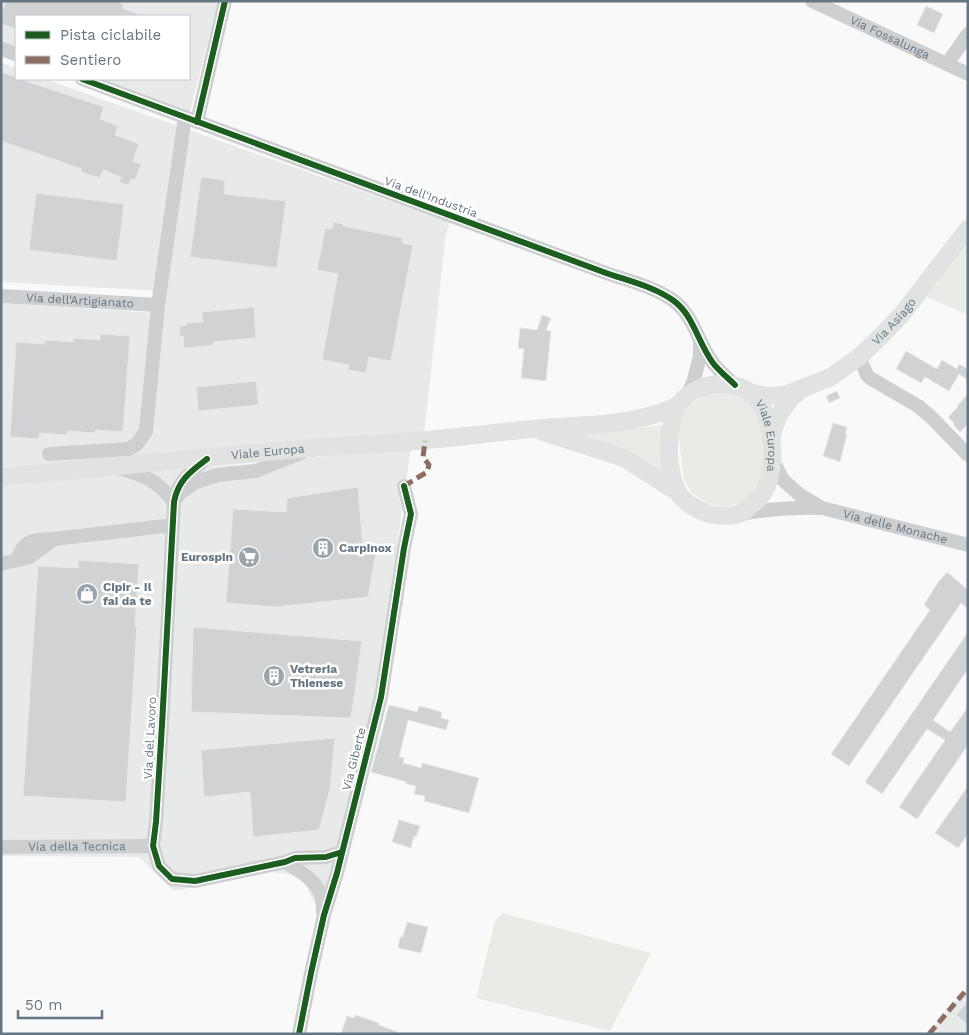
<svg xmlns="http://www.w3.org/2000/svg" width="969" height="1035" viewBox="0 0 969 1035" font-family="'Work Sans',sans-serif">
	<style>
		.built { fill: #e8e9e9 }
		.green { fill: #e8ebe6 }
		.building { fill: #d0d2d3; stroke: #e8e8e8 }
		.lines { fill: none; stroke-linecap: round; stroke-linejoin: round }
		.minor { stroke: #cecfd0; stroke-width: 14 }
		.major { stroke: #e1e2e2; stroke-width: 18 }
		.quiet { stroke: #8d6e63; stroke-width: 5; stroke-dasharray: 10 5; stroke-linecap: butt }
		.cycleway-casing { stroke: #fff; stroke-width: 9 }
		.cycleway { stroke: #1b5e20; stroke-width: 6 }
		.labels { text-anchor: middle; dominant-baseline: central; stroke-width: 5; stroke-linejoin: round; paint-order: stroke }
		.street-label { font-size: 12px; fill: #657683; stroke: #fff }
		.poi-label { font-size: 12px; font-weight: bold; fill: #657683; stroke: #fff; text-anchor: start }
	</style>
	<rect width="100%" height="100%" fill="#f9f9f9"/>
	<g class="built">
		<path d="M1,1h217l-29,114 -99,-36h99v-63h-173v35l-15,-5z"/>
		<path d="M1,63l15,5v11h29l404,143 -4,19 -21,195 -423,36v-169l155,10 4,-22 -159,-9z"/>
		<path d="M411,447l-31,222 -11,57 -49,189 -19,-40 -35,-3 -92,19 -35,-34 -138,-1v-373l249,-19z"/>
		<path d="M968,988v46h-41z"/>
	</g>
	<g class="green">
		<path d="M968,245v70l-41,-18z"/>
		<path d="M712,390l19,1 18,9 16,25 1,52 -10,15 -16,12 -18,3 -17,-5 -13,-9 -8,-13 -6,-49 3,-15 7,-8z"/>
		<path d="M662,425l5,50 -118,-42 75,-3z"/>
		<path d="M502,913l149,40 -41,78 -134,-33 19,-77z"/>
	</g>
	<g class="building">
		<path d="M6,1h109l9,3 -2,4 19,7v1h-125v13l-15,-5v-11z"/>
		<path d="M926,6l17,8 -9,19 -17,-8z"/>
		<path d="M1,72l15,5v2h4l84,28 -4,12 18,7 -3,9 24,9 -6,17 8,3 -6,16 -4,-1 -3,6 -9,-3 2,-5 -18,-7 -3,8 -19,-6 1,-3 -81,-28z"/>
		<path d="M201,177l24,3 -1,14 62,7 -9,67 -87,-11z"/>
		<path d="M36,193l88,11 -7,57 -88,-11z"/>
		<path d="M333,222l10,2v2l60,12 -1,5 11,2 -22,116 -22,-4 -3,16 -18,-3 1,-5 -27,-5 16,-86 -21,-4 8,-42 7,1z"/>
		<path d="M254,307l2,31 -43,4 1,3 -30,3 -1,-12 -3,1 -1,-11 7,-1v-2l17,-1 -1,-10z"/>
		<path d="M542,315l9,3 -5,12 5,1 -5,50 -25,-3 3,-29 -6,-1 2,-20 17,2z"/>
		<path d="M100,334l30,2 -7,96 -27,-2 -1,3 -28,-2v4l-27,-2 -1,6 -29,-2 6,-95 28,2 1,-4 28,2v-4l27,2z"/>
		<path d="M906,351l31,18 5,-9 15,9 2,-5 9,5v11l-9,-6 -10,17 -24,-14 -4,6 -25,-14z"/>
		<path d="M256,381l3,24 -61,6 -2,-24z"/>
		<path d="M837,391l3,7 -11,5 -3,-7z"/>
		<path d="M968,394v30l-8,8 -7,-8 1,-1 -6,-6 10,-10 -1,-1z"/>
		<path d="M833,423l14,4 -2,7h2l-7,28 -17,-6z"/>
		<path d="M358,487l5,61 14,-1 -9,50 -92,10 -50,-4 7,-94 53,3 1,-14z"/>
		<path d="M78,560l61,4 -4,62h2l-11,176 -103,-6 15,-230 40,2z"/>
		<path d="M947,572l21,18v19l-7,-6 -112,163 -18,-12 99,-144 -6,-5 13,-21z"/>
		<path d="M193,627l169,14 -11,77 -160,-6z"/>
		<path d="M968,632v37l-35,51 17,12 18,-25v38l-51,74 -18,-12 46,-67 -18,-11 -45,65 -17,-12z"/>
		<path d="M389,705l28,7 2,-6 23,6 -1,6 8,2 -3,10 -38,-10 -9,37 5,1 -1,5 18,5 1,-5 57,15 -10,35 -45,-12 1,-5 -11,-2 2,-8 -10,-2 1,-2 -36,-10z"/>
		<path d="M335,738l-5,51 -11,41 -66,7 -3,-45 -46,5 -3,-47z"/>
		<path d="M968,786v48l-10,14 -23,-15z"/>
		<path d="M399,820l21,6 -4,11 -2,-1 -3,12 -19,-6z"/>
		<path d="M407,922l21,5 -7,26 -23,-5 2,-11h3z"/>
		<path d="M968,1001v24l-12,-10z"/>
		<path d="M355,1015l24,8 -1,2 20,7v2h-57l6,-18 7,2z"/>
	</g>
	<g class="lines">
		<g class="minor">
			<path id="s1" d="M812,1l156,73"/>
			<path d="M1,49l15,5"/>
			<path d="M947,64l21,-30"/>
			<path d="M82,79l524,194c23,8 49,14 68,28 20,15 24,42 39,62 6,8 15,15 22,22"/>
			<path d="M197,122l28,-121"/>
			<path id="s2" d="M1,296l157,9"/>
			<path d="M859,357l8,18 3,3 48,28 12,10 38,39"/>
			<path d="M687,396l6,-13 7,-26v-16"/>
			<path d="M49,454l80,-5 8,-5 9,-13 12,-126 27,-188"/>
			<path d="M207,459c-16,12 -29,21 -33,43l-12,223 -6,97 -3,24 6,20 13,13 23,2 90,-19 10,-4 31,-1 16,-5"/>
			<path d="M773,461l10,19 17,15 19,11"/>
			<path d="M118,468c26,7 39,12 56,34"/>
			<path d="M177,497l3,-4 16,-11 22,-7 38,-4 47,-19"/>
			<path id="s3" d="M740,514c27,-5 54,-7 82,-6l146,37"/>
			<path d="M18,560c4,-20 17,-21 36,-21l119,-14"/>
			<path d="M1,564l29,-7 24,-18"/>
			<path id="s4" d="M1,847l152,-1"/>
			<path d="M285,862c14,9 30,17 36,33 2,5 2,12 2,17"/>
			<path d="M299,1034l12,-61 13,-58 13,-42 44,-176 23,-149 7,-34 -7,-28"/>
		</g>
		<g class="major">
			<path id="s5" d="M753,393l13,3 19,-1 46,-18 28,-20 21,-20 22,-23 66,-85"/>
			<path d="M543,432l81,26 53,34"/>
			<path d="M772,437c3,-18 12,-33 26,-45"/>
			<path id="s6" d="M1,477c103,-9 206,-20 309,-29 39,-3 78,-4 117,-8 35,-3 71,-8 106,-11 27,-3 54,-3 80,-6 21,-3 43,-7 62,-16 5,-3 7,-7 12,-11 12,-10 29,-14 45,-11 6,1 14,3 19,8 24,18 30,88 6,107 -6,5 -14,14 -22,15 -5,1 -21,1 -26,-1 -12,-4 -28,-13 -33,-25 -10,-26 -9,-58 1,-83"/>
		</g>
		<g class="quiet">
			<path d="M404,486l23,-14 2,-7 -6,-8 2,-16"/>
			<path d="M929,1034l39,-46"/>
		</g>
		<g class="cycleway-casing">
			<g id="cycleway">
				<path d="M82,79l524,194c23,8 49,14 68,28 20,15 24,42 39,62 6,8 15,15 22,22"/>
				<path d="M197,122l28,-121"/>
				<path d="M207,459c-16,12 -29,21 -33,43l-12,223 -6,97 -3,24 6,20 13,13 23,2 90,-19 10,-4 31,-1 16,-5"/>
				<path d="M299,1034l12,-61 13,-58 13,-42 44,-176 23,-149 7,-34 -7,-28"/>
			</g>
		</g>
		<use href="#cycleway" class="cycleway"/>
	</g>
	<defs>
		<g id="building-disc" transform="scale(1.125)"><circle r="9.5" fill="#99a4ac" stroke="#fff"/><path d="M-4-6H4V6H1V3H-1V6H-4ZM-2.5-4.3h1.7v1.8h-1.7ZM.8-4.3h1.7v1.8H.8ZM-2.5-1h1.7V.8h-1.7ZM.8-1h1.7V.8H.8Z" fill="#fff"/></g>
		<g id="supermarket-disc" transform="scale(1.125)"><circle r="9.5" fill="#99a4ac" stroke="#fff"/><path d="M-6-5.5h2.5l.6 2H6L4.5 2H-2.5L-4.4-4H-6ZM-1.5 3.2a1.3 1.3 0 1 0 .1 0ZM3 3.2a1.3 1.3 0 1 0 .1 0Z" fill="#fff"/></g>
		<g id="shop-disc" transform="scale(1.125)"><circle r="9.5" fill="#99a4ac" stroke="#fff"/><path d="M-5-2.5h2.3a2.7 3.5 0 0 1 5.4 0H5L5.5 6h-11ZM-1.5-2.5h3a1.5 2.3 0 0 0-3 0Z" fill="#fff"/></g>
	</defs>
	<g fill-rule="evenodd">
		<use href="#building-disc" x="323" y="548"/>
		<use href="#supermarket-disc" x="249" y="557"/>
		<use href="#shop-disc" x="87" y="594"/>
		<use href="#building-disc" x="274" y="676"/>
	</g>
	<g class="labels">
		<g class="street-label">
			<text stroke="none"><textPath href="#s1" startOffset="86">Via Fossalunga</textPath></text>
			<text transform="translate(431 197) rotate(20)">Via dell'Industria</text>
			<text stroke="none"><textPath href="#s2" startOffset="79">Via dell'Artigianato</textPath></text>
			<text stroke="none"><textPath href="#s5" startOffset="166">Via Asiago</textPath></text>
			<text stroke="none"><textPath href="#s6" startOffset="811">Viale Europa</textPath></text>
			<text stroke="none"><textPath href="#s6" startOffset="268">Viale Europa</textPath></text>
			<text stroke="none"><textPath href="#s3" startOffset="158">Via delle Monache</textPath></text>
			<text transform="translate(150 738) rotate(-87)">Via del Lavoro</text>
			<text transform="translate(354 759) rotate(-76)">Via Giberte</text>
			<text stroke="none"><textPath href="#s4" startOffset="76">Via della Tecnica</textPath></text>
		</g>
		<g class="poi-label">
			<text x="339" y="548">Carpinox</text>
			<text x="233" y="557" text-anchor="end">Eurospin</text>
			<text x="103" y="587">Cipir - Il<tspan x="103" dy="14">fai da te</tspan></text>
			<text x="290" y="669">Vetreria<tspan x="290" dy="14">Thienese</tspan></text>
		</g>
	</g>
	<rect width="969" height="1035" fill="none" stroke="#657683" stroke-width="5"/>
	<rect x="15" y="15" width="175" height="65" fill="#ffffff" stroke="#c1c8cd"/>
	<rect x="25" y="31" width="25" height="8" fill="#1b5e20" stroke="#c1c8cd"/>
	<text x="60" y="40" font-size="15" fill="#657683">Pista ciclabile</text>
	<rect x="25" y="56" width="25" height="8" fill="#8d6e63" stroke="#c1c8cd"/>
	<text x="60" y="65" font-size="15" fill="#657683">Sentiero</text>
	<path d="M18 1010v8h84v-8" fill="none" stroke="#657683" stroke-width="2.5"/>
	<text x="25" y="1010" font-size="15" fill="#657683" stroke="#ffffff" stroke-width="4" paint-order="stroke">50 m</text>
</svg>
